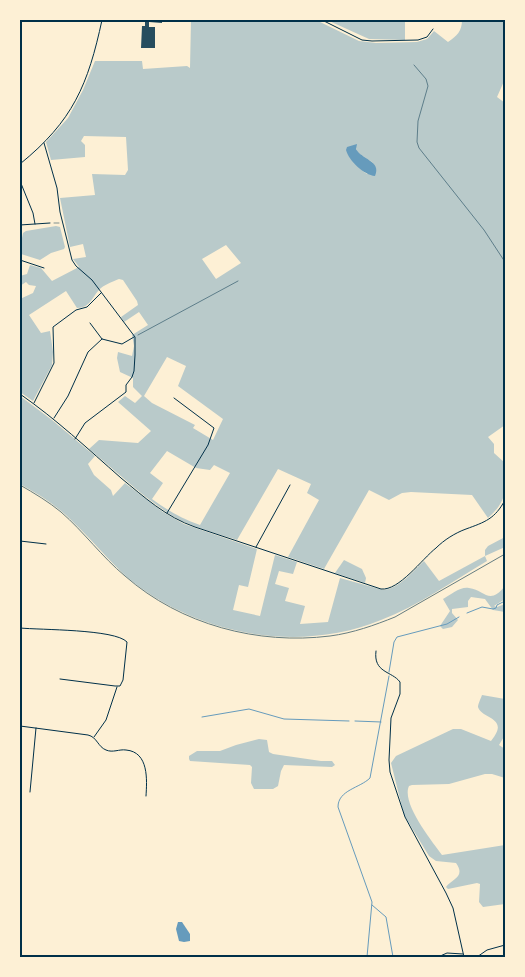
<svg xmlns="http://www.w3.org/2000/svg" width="525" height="977" viewBox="0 0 525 977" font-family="'Public Sans',sans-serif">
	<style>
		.green { fill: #b9caca; fill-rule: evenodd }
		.water { fill: #669bbc }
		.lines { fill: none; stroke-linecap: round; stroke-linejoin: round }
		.stream { stroke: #669bbc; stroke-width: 1 }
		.building { fill: #264d5e }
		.path { stroke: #003049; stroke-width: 0.5 }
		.minor { stroke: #003049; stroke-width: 1 }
		.rail { stroke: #657d81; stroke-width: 1 }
		.neatline { fill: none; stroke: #003049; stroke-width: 2 }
	</style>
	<rect width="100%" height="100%" fill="#fdf0d5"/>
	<g class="green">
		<path d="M191,20h125l43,21 17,2 41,-1 10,-3 7,-8 14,11c9,-6 14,-11 14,-22h43v59l-8,18 8,6v322l-17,12 6,7v9l11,10c0,27 4,36 -17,55l-16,-23 -61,-3 -9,1 -13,7 -20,-10 -45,79 -36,-12 31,-57 -12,-7 4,-9 -33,-15 -41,71c-18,-6 -38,-11 -55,-19 -30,-15 -66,-50 -93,-72l10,-9 39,3 13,-12 -33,-29 7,-6 10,7 7,-7 -9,-9v-9l-13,-6 -3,-14 1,-6 14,4 2,-10 -2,-11 16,-10 -9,-13 -15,10 -3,-5 17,-12 -1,-4 -14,-21 -4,-1c-5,2 -13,5 -18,9 -9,8 -10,20 -24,20l-11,-17 -37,24 12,18 9,-2 3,21 -1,13 -19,36 -13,-9v-93l13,-6 3,-7 -7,-1 -3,-3 -6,4v-10l7,-2 3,-9 11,3 11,13 27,-14 -6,-8 13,-2 -3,-13 -13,3 -10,-49 35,-3 -3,-21 33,1 3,-5 -2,-33 -42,-1 -3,5 4,4v12l-34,3 -5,-18 22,-24 15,-28 12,-29h47l1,8 44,-3 3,2zM347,147l9,1 1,4 15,10 4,7 -9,5 -3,-2zM226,245l15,18 -25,16 -14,-20zM167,357l19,9 -8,20 45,33 -10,21 -20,-12 2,-3 -43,-22 -8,-7zM167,451l29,17 14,2 4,-5 16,8 -30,52c-18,-6 -33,-15 -48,-26l11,-16 -13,-10z"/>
		<path d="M327,20h78v20l-36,-1z"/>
		<path d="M56,226l4,1 5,20 -1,2 -13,4 -11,7 -19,-6 -1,-6 3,-15 3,-2z"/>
		<path d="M20,396l32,24 43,36 -7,8 6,11 17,15 2,6 12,-13 38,29 21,12 73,25 -9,38 -9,-2 -6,25 27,6 15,-61 22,7 -4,12 -14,-3 -4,13 14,4 -4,13 20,5 -5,18 28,-2 12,-44 43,12c16,-1 30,-19 41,-29l15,20 46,-25v-6l3,-4 17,-9v10l-20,9 2,5c-34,20 -69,45 -106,59 -83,34 -184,15 -253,-42 -19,-17 -35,-37 -53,-54 -16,-17 -35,-29 -55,-40z"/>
		<path d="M344,560l18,9 4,9 -1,5 -30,-10z"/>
		<path d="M505,586v13l-11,7 3,1 8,-3v8l-12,-2 -8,-11 -14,-2 -3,4v6l-16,2v4l6,7 -6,7 -9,2 -3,-3 10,-15 -7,-12c7,-4 18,-13 26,-11 16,2 20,18 36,-2z"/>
		<path d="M482,695l23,4v36l-6,10 6,4v29l-13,-4h-7l-36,10 -37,1 -3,1c-8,17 23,55 33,69l63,-10v59l-22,3 -4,-5 1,-18 -3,-1 -29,6 -2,-2c6,-8 20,-10 10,-24l-20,-2 -7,-5 -25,-41 -13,-52 5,-7 57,-27h8l30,12c20,-24 -10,-22 -13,-34 0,-3 3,-9 4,-12z"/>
		<path d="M259,739l8,1 2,12 4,2 48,7h11l3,4 -3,2 -48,-2 -3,6 -3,15 -5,3h-19l-3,-6 1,-16 -2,-2 -60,-4 -1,-2v-3l8,-5h23l16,-6z"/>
	</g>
	<g class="water">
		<path d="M357,144l-1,5c5,10 26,12 19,27 -11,-1 -26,-15 -29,-26l1,-3z"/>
		<path d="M178,922h4l8,12v7l-6,1 -5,-1 -3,-12z"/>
	</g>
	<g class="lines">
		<g class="stream">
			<path d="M467,613l15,-6 11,2 3,-1 1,-3 8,-4"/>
			<path d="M389,672l5,-30 3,-5 50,-13 12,-7"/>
			<path d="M202,717l47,-8 35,10 65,2"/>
			<path d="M355,721l26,1"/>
			<path d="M372,905l14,12 7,40"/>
			<path d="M367,957l5,-55 -34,-95c0,-17 22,-19 32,-29l19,-102"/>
		</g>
	</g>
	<path class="building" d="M145,20h17v3l-13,-1v5h6v21h-14l1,-22h3z"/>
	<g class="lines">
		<g class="path">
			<path d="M414,65l12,14 2,7 -10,35 -1,21 2,6 65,82 21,32"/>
			<path d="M54,223h5"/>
			<path d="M138,335l100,-54"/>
		</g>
		<g class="minor">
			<path d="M322,20l40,20 10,1 46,-1 9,-3 6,-8"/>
			<path d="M44,143l13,45 3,24 12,48 4,6 16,14 43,57v18l-1,16 -2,6 -6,8v7l-41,31 -10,16"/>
			<path d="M20,164c53,-43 68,-79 82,-144"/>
			<path d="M20,181l13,32 2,11"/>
			<path d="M20,225l30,-2"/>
			<path d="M20,260l24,8"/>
			<path d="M90,323l12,16 20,5 12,-7"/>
			<path d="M20,394c36,25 68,55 101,84 23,19 45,39 74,49l186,62c18,2 41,-30 55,-41 8,-8 19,-15 30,-19 19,-7 29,-10 39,-29"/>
			<path d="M34,403l20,-40 -1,-36 23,-17 11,-3 14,-14"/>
			<path d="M54,418l14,-22 20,-44 14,-13"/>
			<path d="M167,513l41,-68 6,-17 -40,-30"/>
			<path d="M20,541l26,3"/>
			<path d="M256,547l34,-62"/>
			<path d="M20,628c20,2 95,1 107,14l-4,38 -3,6h-5l-55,-7"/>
			<path d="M376,651c-3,22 16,20 24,31v12l-9,24 -2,42 1,12 15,45 41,76 7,15 11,49"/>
			<path d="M20,726l68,9c9,2 10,12 18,15 7,3 13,-1 20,0 23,2 21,30 20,46"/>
			<path d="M94,737l12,-17 11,-33"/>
			<path d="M30,792l6,-64"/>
			<path d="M438,957l9,-4 16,1"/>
			<path d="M477,957l10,-7 18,-5"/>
		</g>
		<path class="rail" d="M20,485c14,8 29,17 41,27 23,20 41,45 64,64 56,49 133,69 205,60 23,-3 45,-11 65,-19l110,-63"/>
	</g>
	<rect width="525" height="977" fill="none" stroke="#fdf0d5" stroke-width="42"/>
	<rect x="21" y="21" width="483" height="935" class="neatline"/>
</svg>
